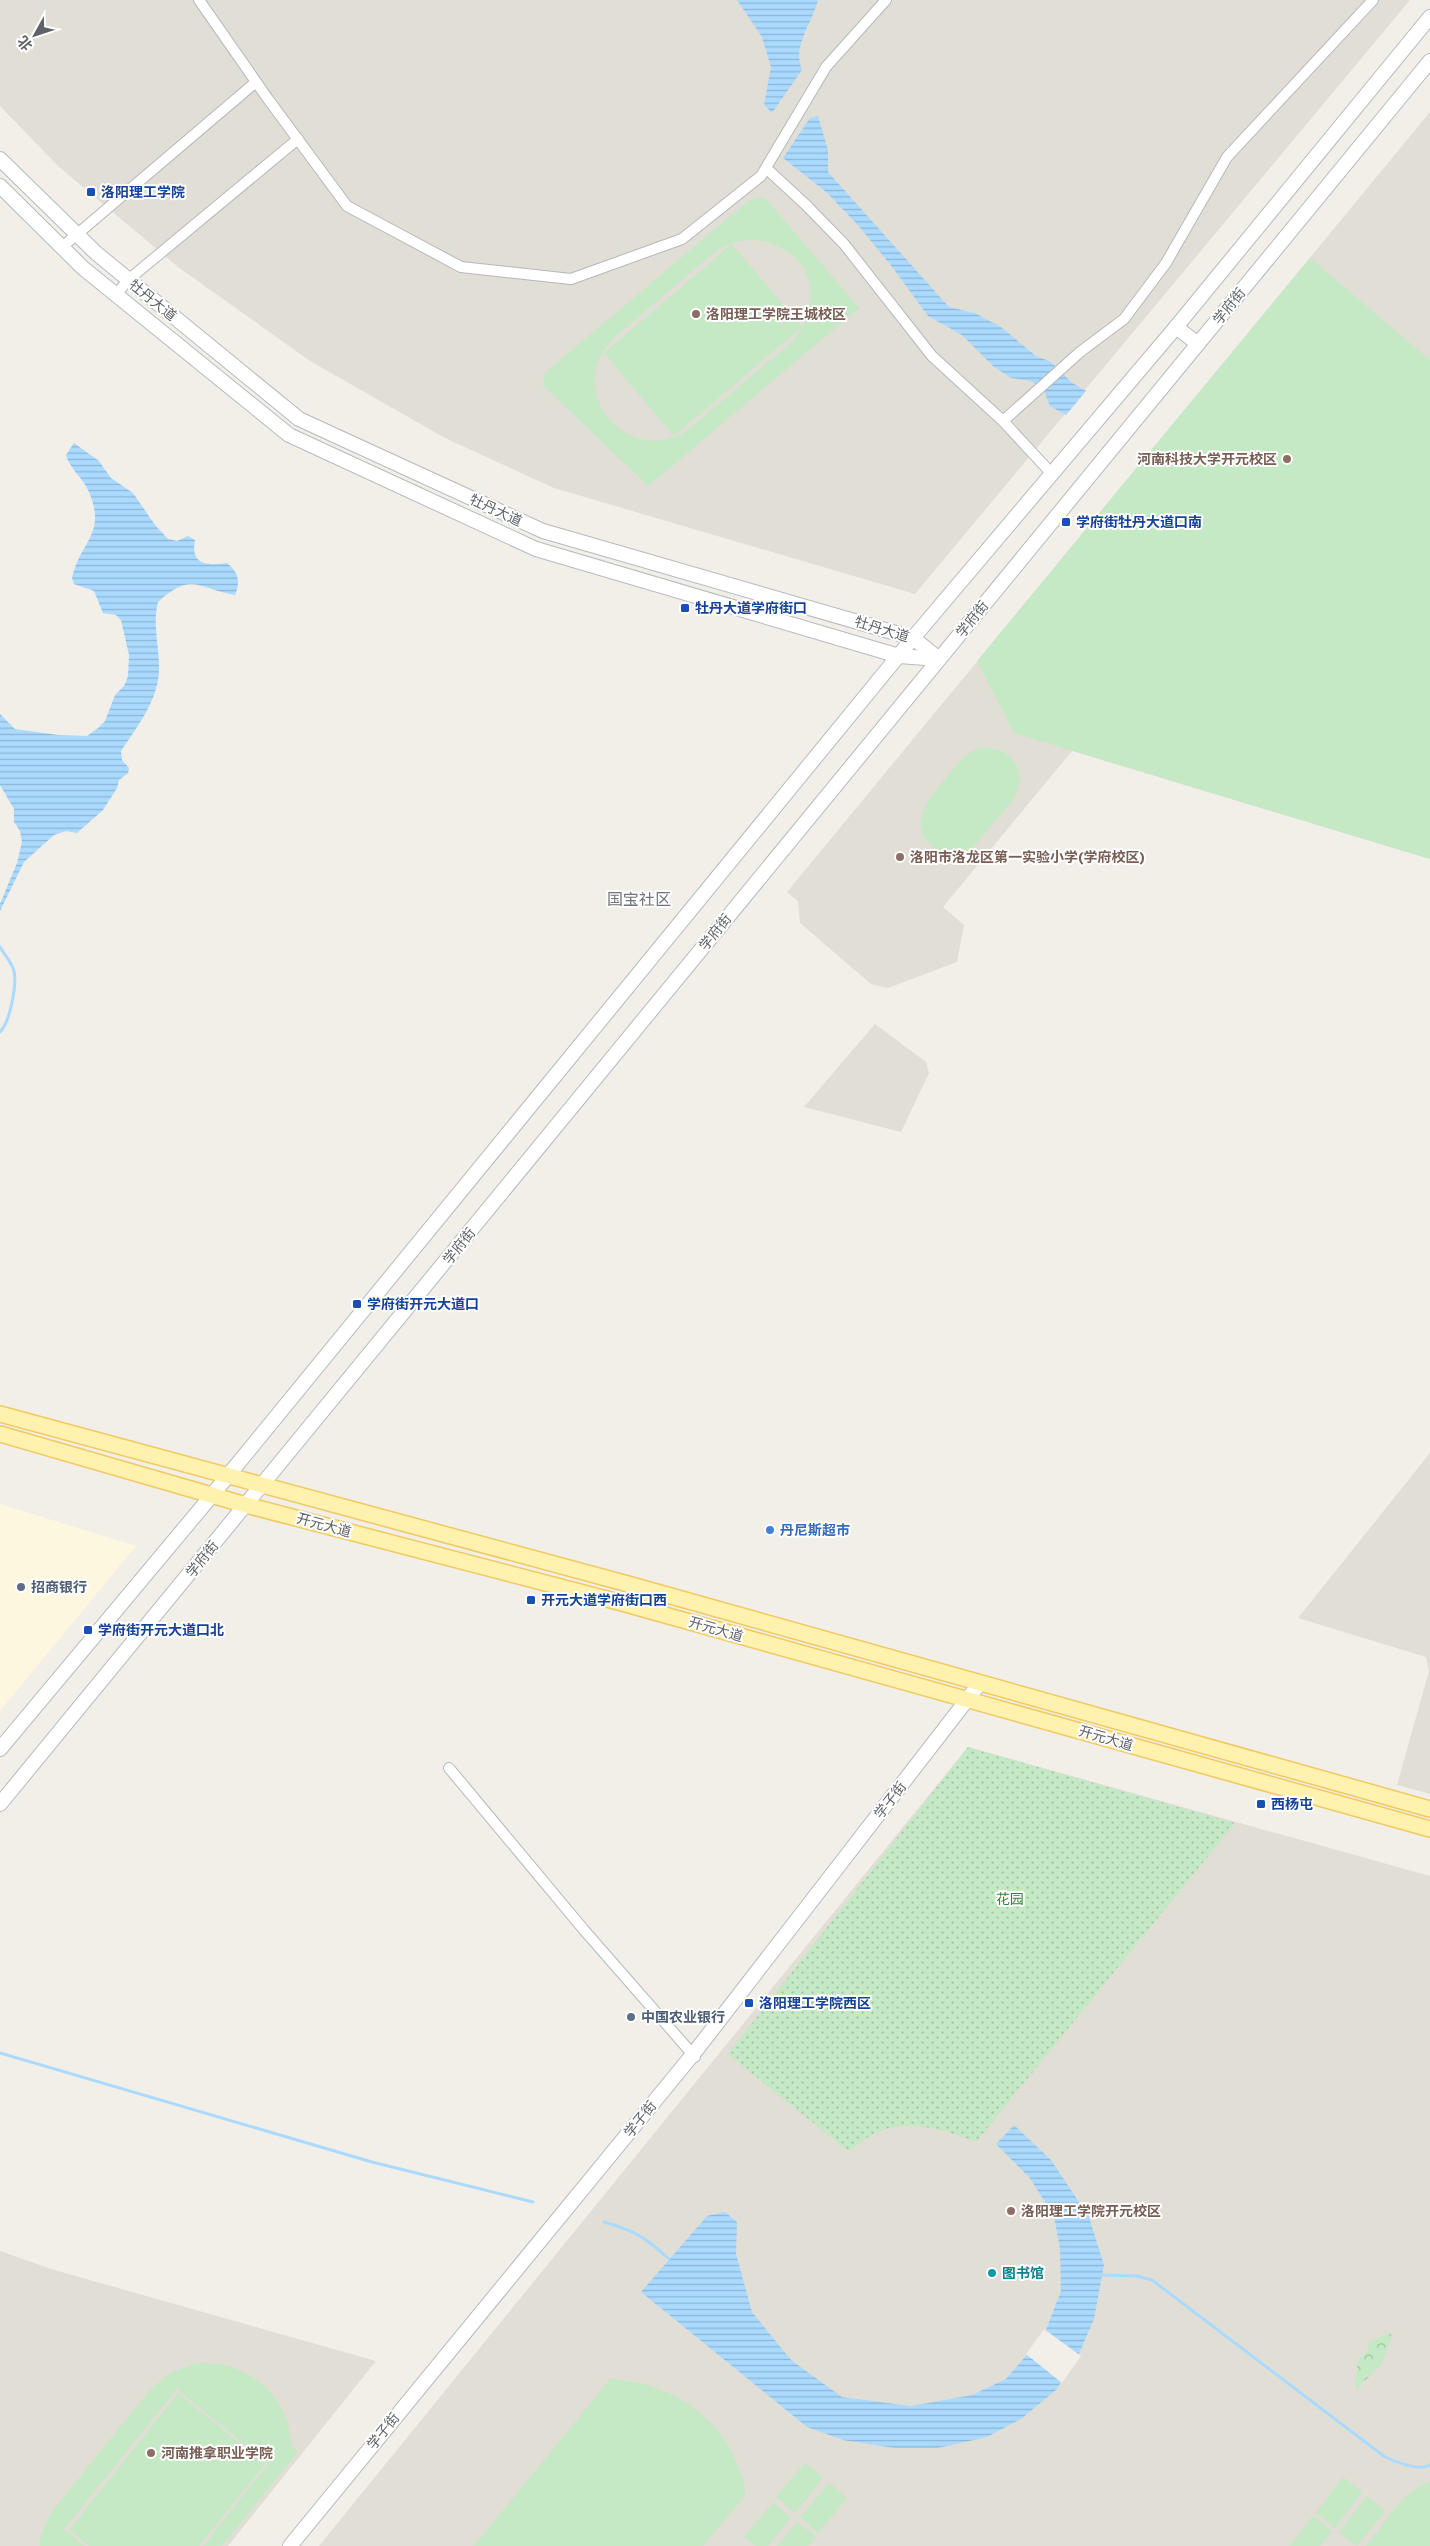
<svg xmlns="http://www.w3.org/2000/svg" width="1430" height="2546" viewBox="0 0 1430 2546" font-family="'Work Sans','Noto Sans SC',sans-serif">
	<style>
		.commercial { fill: #fef7e0 }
		.education { fill: #e1ded6 }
		.grass { fill: #c5e8c5; fill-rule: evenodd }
		.forest { fill: url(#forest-crowns) }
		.park { fill: url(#park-dots) }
		.water { fill: url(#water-rules) }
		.pier { fill: #f1efe8 }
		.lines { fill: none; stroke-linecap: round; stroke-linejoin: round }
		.stream { stroke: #aadaff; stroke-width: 3 }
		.street-casing { stroke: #b5b8bc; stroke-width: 12 }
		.secondary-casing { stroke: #b6babf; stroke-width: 16 }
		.primary-casing { stroke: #f2c960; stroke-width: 18 }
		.street { stroke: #fff; stroke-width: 10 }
		.secondary { stroke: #fff; stroke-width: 14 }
		.primary { stroke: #fff2af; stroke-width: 15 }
		.transit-dot { fill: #1a4fb4; stroke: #fff; stroke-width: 2 }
		.education-dot { fill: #8d6e63; stroke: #fff; stroke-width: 2 }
		.shop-dot { fill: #3f7fe0; stroke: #fff; stroke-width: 2 }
		.service-dot { fill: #5c6f8a; stroke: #fff; stroke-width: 2 }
		.culture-dot { fill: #0f9aa8; stroke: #fff; stroke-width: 2 }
		.labels { text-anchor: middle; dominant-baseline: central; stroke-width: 4; stroke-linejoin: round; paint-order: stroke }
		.transit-label { font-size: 14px; font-weight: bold; fill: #164399; stroke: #fff; text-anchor: start }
		.street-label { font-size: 14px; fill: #5f6368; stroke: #fff }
		.education-label { font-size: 14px; font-weight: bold; fill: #785e54; stroke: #fff; text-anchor: start }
		.shop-label { font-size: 14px; font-weight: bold; fill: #366cbe; stroke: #fff; text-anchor: start }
		.service-label { font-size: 14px; font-weight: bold; fill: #4e5e75; stroke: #fff; text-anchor: start }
		.park-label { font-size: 14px; fill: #348238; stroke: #fff }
		.culture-label { font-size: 14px; font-weight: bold; fill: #0d838f; stroke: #fff; text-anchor: start }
		.quarter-label { font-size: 16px; fill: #70757a; stroke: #fff }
	</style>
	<defs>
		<pattern id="forest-crowns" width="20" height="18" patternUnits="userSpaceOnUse" patternTransform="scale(1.25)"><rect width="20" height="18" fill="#c5e8c5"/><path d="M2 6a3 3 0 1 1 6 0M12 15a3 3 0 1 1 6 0" fill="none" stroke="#a3c0a4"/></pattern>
		<pattern id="park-dots" width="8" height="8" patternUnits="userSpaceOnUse" patternTransform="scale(1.25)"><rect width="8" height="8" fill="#c5e8c5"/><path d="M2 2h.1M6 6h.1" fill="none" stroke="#a3c0a4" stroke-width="1.8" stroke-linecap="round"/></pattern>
		<pattern id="water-rules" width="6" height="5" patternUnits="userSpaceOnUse" patternTransform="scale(1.25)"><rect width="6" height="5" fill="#aadaff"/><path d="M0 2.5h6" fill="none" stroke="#8eb4d2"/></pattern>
	</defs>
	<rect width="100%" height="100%" fill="#f1efe8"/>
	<path class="commercial" d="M0,1504l136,42 -136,165z"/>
	<g class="education">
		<path d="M0,0h1410l-495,594 -361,-106 -109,-50 -135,-77 -132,-94 -120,-101 -58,-60z"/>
		<path d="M1430,112v747l-358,-108 -129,156 21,18 -7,37 -69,26 -17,-4 -71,-61 -2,-22 -11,-9z"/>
		<path d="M875,1024l51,38 3,11 -28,59 -97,-25z"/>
		<path d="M1430,1453v341l-33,-9 32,-114 -3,-14 -128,-39z"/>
		<path d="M968,1747l462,129v670h-1111z"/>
		<path d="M0,2251l51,18 325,92 -148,185h-228z"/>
	</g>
	<g class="grass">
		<path d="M762,197l6,4 91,107 -211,178 -105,-101 2,-12 203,-172zM749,239c59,5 80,55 44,102l-99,84c-5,4 -11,8 -16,11 -45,19 -92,-22 -82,-68 3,-13 11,-22 20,-32l100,-85 15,-8z"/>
		<path d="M732,244l70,83 -128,109 -70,-83z"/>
		<path d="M1310,258l120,102v499l-416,-126 -37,-72z"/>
		<path d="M985,747c29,2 43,26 29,52l-42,49c-13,6 -25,8 -37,0 -39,-25 12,-70 30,-92l9,-6z"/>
		<path d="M197,2363c11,1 24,0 34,4 36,12 60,43 60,80l7,5 -76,94h-19l65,-82 -91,-75 -113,140 20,17h-44v-9l10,-23 99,-123 21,-18z"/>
		<path d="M610,2379c54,2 107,33 127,85 4,10 11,23 7,33l-41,49h-229z"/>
		<path d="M178,2393l87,71 -66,82h-110l-20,-16z"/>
		<path d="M805,2463l18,15 -28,35 -19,-16z"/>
		<path d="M1343,2477l19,15 -27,36 -19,-15z"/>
		<path d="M1430,2481v65h-64c19,-23 36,-54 64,-65z"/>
		<path d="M829,2483l18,15 -29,35 -18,-16z"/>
		<path d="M1367,2496l18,15 -28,35 -18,-14z"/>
		<path d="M773,2502l18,16 -23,28h-13l-11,-9z"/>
		<path d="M1313,2516l19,15 -12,15h-30z"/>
		<path d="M797,2522l19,15 -8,9h-31z"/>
	</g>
	<path class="forest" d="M1389,2333l4,2 -11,28 -25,26 -2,-5 3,-24 10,-9 1,-9z"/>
	<path class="park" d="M968,1747l267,76 -259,319c-31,-12 -70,-25 -102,-8 -9,4 -17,12 -26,17l-120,-97z"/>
	<g class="water">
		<path d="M737,0h81c-6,24 -26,46 -16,70l-30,43 -8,-8 7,-38 -9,-30z"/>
		<path d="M818,116l10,34v22l121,135 26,6 26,14 35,29 15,6 20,20 15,9 -20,24 -16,-9 -6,-15 -13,-10 -20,-3 -17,-11 -32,-32 -34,-19 -35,-48 -36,-44 -32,-33 -42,-33 27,-40z"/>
		<path d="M74,443l25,18 12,17 22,15 22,32 13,14 9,2 11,-5 7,4c-5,25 12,26 32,23 11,9 14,18 8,32 -37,-6 -43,-24 -77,7 -6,24 2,46 1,70 -2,30 -22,55 -38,79l1,9 7,8 -1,5 -9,7 -2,8 -14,22 -26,23 -11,-2 -12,4 -30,27 -24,49v-7l17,-41 5,-21 -2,-11 -6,-9v-13l-14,-24v-71l15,15 43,6 29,1 11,-8 7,-7 10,-26 9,-9 4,-10 1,-21 -8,-35 -5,-5 -13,-2 -9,-22 -20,-7 -2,-6c8,-37 36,-44 16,-88 -6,-13 -18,-21 -22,-35z"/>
		<path d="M1014,2125l37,35 38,57 15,48 -10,54 -16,37 -22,34 -35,29 -34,18 -49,11h-44l-51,-8 -36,-13 -166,-135 66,-76 18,-4 12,10 -1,32 16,58 39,48 51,37 69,9 61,-11 34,-16 38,-44 17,-44 -1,-42 -6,-33 -25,-39 -33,-33z"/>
	</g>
	<path class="pier" d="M1044,2329l37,27 -19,27 -36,-29z"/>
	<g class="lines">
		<g class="stream">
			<path d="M0,947c4,7 12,16 14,24 3,14 -4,51 -14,61"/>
			<path d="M0,2053l372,109 161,40"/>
			<path d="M604,2222c31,9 41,15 65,37"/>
			<path d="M1102,2275l35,1 15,4 233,177c11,5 34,15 45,8"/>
		</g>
		<g class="street-casing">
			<g id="street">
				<path d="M199,0l69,99 79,107 114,61 110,12 111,-40 79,-63 65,-109 60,-67"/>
				<path d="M766,168l40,37 38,39 88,112 71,65 49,53"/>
				<path d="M62,247l194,-165"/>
				<path d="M116,295l12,-15 170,-141"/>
				<path d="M1003,421l77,-69 44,-33 42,-56 61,-106 146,-157"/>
				<path d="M449,1768l135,162 111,127"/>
			</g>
		</g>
		<g class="secondary-casing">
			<g id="secondary">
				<path d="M0,159l96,94 203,166 244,112 370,107 26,21"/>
				<path d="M0,186l83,82 206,167 247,114 363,107 40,3"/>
				<path d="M1176,327l22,17"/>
				<path d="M0,1749l213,-255 700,-856 263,-311 254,-310"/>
				<path d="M0,1804l1430,-1743"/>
				<path d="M290,2546l404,-493 286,-370"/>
			</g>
		</g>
		<g class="primary-casing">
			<g id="primary">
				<path d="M0,1414l628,170 802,225"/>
				<path d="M0,1434l246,71 376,98 808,226"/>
			</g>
		</g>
		<use href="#street" class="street"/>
		<use href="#secondary" class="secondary"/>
		<use href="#primary" class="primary"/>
	</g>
	<g class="transit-dot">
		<rect x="86" y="187" width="10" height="10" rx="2.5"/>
		<rect x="1061" y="517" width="10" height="10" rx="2.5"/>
		<rect x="680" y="603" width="10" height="10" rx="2.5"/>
		<rect x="352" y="1299" width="10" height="10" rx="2.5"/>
		<rect x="526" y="1595" width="10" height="10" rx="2.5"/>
		<rect x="83" y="1625" width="10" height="10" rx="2.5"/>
		<rect x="1256" y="1799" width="10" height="10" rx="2.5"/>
		<rect x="744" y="1998" width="10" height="10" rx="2.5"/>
	</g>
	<g class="education-dot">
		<circle cx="696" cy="314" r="5"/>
		<circle cx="1287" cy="459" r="5"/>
		<circle cx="900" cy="857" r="5"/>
		<circle cx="1011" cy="2211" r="5"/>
		<circle cx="151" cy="2453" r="5"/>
	</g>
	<circle class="shop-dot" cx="770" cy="1530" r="5"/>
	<g class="service-dot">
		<circle cx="21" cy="1587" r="5"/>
		<circle cx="631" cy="2017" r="5"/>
	</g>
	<circle class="culture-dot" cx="992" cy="2273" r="5"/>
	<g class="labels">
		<g class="transit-label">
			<text x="101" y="192">洛阳理工学院</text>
			<text x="1076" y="522">学府街牡丹大道口南</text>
			<text x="695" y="608">牡丹大道学府街口</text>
			<text x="367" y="1304">学府街开元大道口</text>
			<text x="541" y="1600">开元大道学府街口西</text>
			<text x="98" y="1630">学府街开元大道口北</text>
			<text x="1271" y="1804">西杨屯</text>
			<text x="759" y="2003">洛阳理工学院西区</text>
		</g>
		<g class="street-label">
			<text transform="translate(153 300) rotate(39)">牡丹大道</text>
			<text transform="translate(1229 306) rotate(-51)">学府街</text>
			<text transform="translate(496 510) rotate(25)">牡丹大道</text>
			<text transform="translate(972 619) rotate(-51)">学府街</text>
			<text transform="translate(882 629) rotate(17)">牡丹大道</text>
			<text transform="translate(715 932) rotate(-51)">学府街</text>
			<text transform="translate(459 1246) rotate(-51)">学府街</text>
			<text transform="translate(324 1525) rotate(15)">开元大道</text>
			<text transform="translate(202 1559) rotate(-51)">学府街</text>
			<text transform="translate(716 1629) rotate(16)">开元大道</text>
			<text transform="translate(1106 1738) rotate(16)">开元大道</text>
			<text transform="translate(890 1800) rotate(-52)">学子街</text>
			<text transform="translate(640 2119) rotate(-51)">学子街</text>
			<text transform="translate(383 2431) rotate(-51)">学子街</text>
		</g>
		<g class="education-label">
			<text x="706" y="314">洛阳理工学院王城校区</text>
			<text x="1277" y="459" text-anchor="end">河南科技大学开元校区</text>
			<text x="910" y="857">洛阳市洛龙区第一实验小学(学府校区)</text>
			<text x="1021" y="2211">洛阳理工学院开元校区</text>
			<text x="161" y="2453">河南推拿职业学院</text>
		</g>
		<g class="shop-label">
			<text x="780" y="1530">丹尼斯超市</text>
		</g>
		<g class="service-label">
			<text x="31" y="1587">招商银行</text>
			<text x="641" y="2017">中国农业银行</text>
		</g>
		<g class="park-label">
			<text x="1010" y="1899">花园</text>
		</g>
		<g class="culture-label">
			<text x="1002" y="2273">图书馆</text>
		</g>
		<g class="quarter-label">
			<text x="639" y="899">国宝社区</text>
		</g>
	</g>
	<g transform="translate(35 35) rotate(230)" stroke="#ffffff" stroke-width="4" paint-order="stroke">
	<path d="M0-4L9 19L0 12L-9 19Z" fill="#5f6368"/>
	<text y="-8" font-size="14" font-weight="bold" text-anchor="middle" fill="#5f6368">北</text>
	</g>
</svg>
